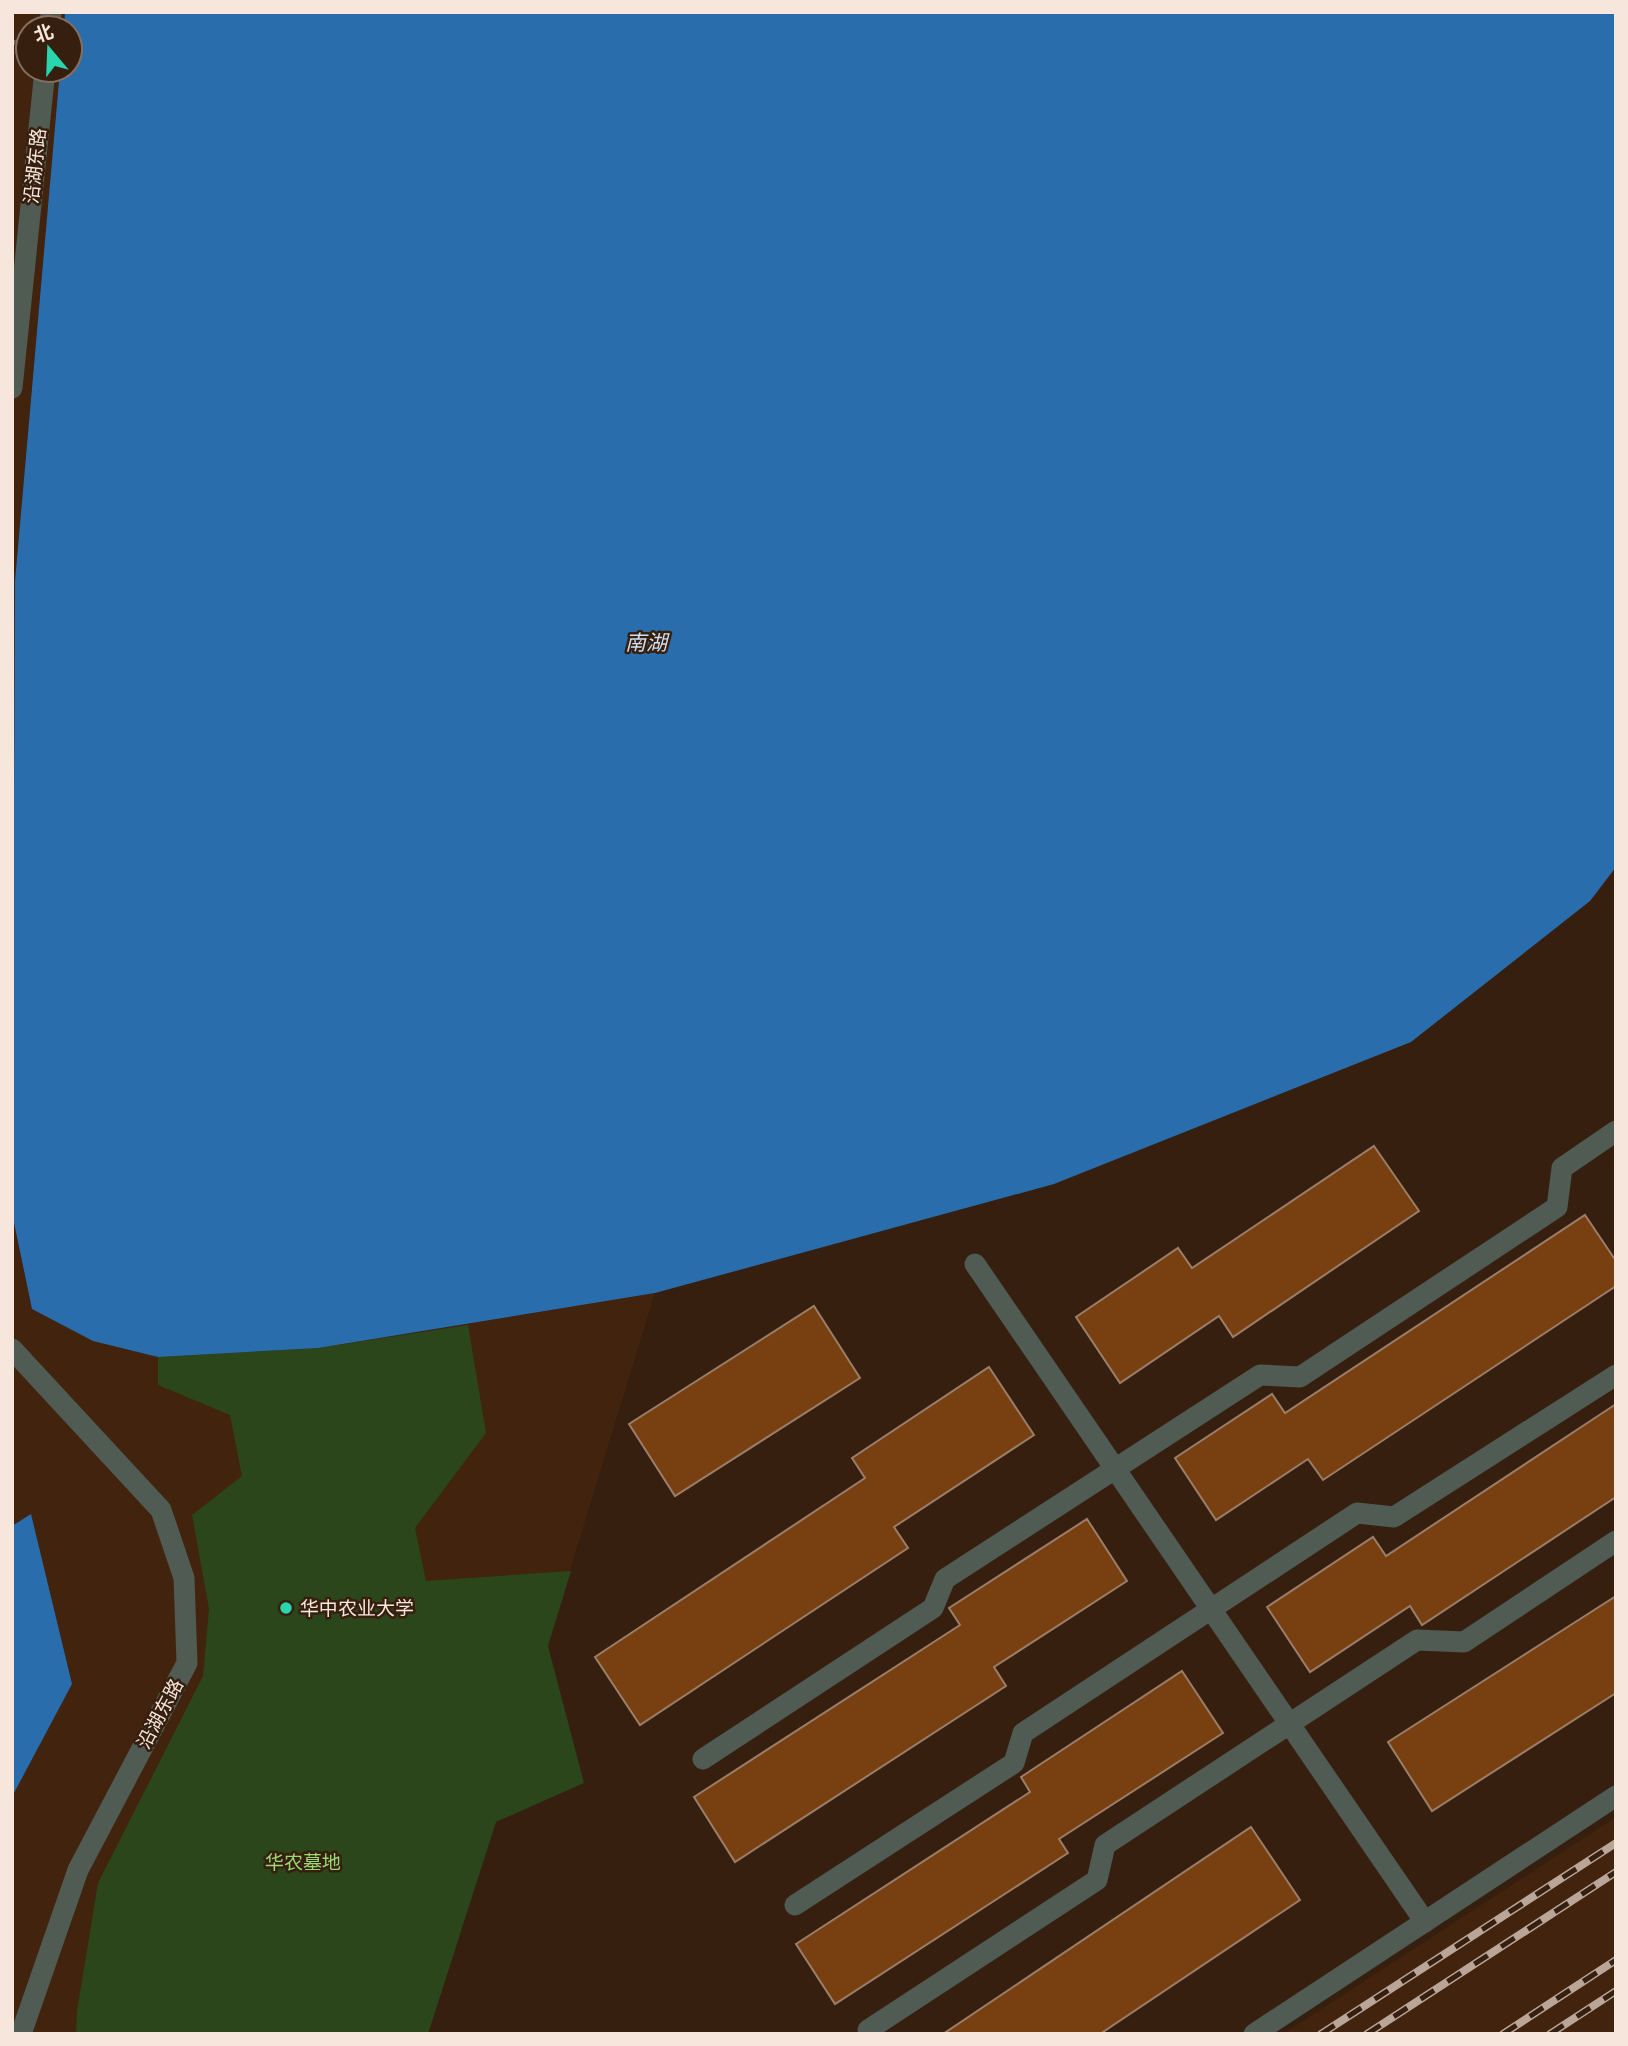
<svg xmlns="http://www.w3.org/2000/svg" width="1628" height="2046" viewBox="0 0 1628 2046" font-family="Montserrat,'Noto Sans SC',sans-serif">
	<style>
		.built { fill: #41230e }
		.green { fill: #2b461b }
		.water { fill: #2a6dad }
		.building { fill: #783f10; stroke: #9b7e6a; stroke-width: 2 }
		.lines { fill: none; stroke-linecap: round; stroke-linejoin: round }
		.path { stroke: #7f6b5c; stroke-width: 4.5; stroke-dasharray: 3.5 5; stroke-linecap: butt }
		.minor { stroke: #4f5b53; stroke-width: 21 }
		.rail-casing { stroke: #b9a699; stroke-width: 8 }
		.rail { stroke: #361f0e; stroke-width: 5; stroke-dasharray: 16; stroke-linecap: butt }
		.poi-dot { fill: #29d5ad; stroke: #361f0e; stroke-width: 2.5 }
		.labels { text-anchor: middle; dominant-baseline: central; stroke-width: 5; stroke-linejoin: round; paint-order: stroke }
		.street-label { font-size: 19px; fill: #f6e6db; stroke: #361f0e }
		.poi-label { font-size: 19px; fill: #f6e6db; stroke: #361f0e; text-anchor: start }
		.park-label { font-size: 19px; fill: #97d972; stroke: #361f0e }
		.water-label { font-size: 21px; font-style: italic; fill: #cedff1; stroke: #361f0e }
	</style>
	<rect width="100%" height="100%" fill="#361f0e"/>
	<g class="built">
		<path d="M12,12h53l-1,16h-36v42h32l-45,511v173l-3,38z"/>
		<path d="M12,1213l20,96 286,39 337,-55 -227,741h-416z"/>
		<path d="M1616,1817v217h-333z"/>
	</g>
	<path class="green" d="M468,1325l18,108 -71,95 11,53 145,-10 -23,75 36,137 -88,39 -68,212h-352l1,-23 21,-128 105,-207 6,-67 -17,-94 50,-39 -12,-61 -72,-30v-28l160,-9z"/>
	<g class="water">
		<path d="M65,12h1551v855l-26,34 -179,141 -357,142 -399,109 -337,55 -160,9 -65,-16 -61,-32 -20,-96 3,-632 45,-511h10v-42h-6z"/>
		<path d="M31,1514l41,170 -58,109 -2,-2v-265z"/>
	</g>
	<g class="building">
		<path d="M1374,1146l45,65 -186,126 -14,-21 -99,67 -44,-66 102,-69 14,20z"/>
		<path d="M1585,1215l31,46v25l-293,194 -15,-21 -92,61 -41,-62 97,-64 13,19z"/>
		<path d="M814,1306l46,72 -185,118 -46,-72z"/>
		<path d="M989,1367l45,68 -140,92 14,21 -268,177 -45,-68 270,-179 -13,-20z"/>
		<path d="M1616,1404v93l-194,128 -12,-19 -100,66 -43,-65 106,-70 13,19z"/>
		<path d="M1087,1519l40,62 -133,86 12,19 -271,176 -41,-65 266,-172 -11,-17z"/>
		<path d="M1616,1596v97l-184,118 -44,-69z"/>
		<path d="M1182,1671l41,62 -164,106 9,14 -233,151 -39,-60 234,-152 -9,-15z"/>
		<path d="M1251,1827l49,73 -200,134h-157z"/>
	</g>
	<g class="lines">
		<path class="path" d="M12,42l16,2"/>
		<g class="minor">
			<path d="M50,28l1,-16"/>
			<path d="M12,388l33,-318"/>
			<path d="M975,1264l450,658"/>
			<path d="M12,1349l149,161 23,68 3,85 -109,207 -57,164"/>
			<path d="M703,1759l230,-151 12,-29 315,-204 40,2 257,-170 5,-39 54,-37"/>
			<path d="M795,1905l219,-142 9,-30 334,-220 37,4 222,-142"/>
			<path d="M868,2030l229,-150 8,-35 312,-205 47,2 152,-101"/>
			<path d="M1254,2034l362,-238"/>
		</g>
		<g class="rail-casing">
			<g id="rail">
				<path d="M1321,2034l295,-191"/>
				<path d="M1367,2034l249,-162"/>
				<path d="M1503,2034l113,-74"/>
				<path d="M1550,2034l66,-43"/>
			</g>
		</g>
		<use href="#rail" class="rail"/>
	</g>
	<circle class="poi-dot" cx="286" cy="1608" r="7"/>
	<g class="labels">
		<g class="street-label">
			<text transform="translate(35 166) rotate(-84)">沿湖东路</text>
			<text transform="translate(160 1714) rotate(-62)">沿湖东路</text>
		</g>
		<g class="poi-label">
			<text x="300" y="1608">华中农业大学</text>
		</g>
		<g class="park-label">
			<text x="303" y="1862">华农墓地</text>
		</g>
		<g class="water-label">
			<text x="646" y="642">南湖</text>
		</g>
	</g>
	<rect width="1628" height="2046" fill="none" stroke="#f6e6db" stroke-width="28"/>
	<g transform="translate(49 49) rotate(341)"><circle r="33" fill="#361f0e" stroke="#836f60" stroke-width="2"/>
	<path d="M0-5L12 26L0 18L-12 26Z" fill="#29d5ad"/>
	<text y="-10" font-size="19" font-weight="bold" text-anchor="middle" fill="#f6e6db">北</text>
	</g>
</svg>
